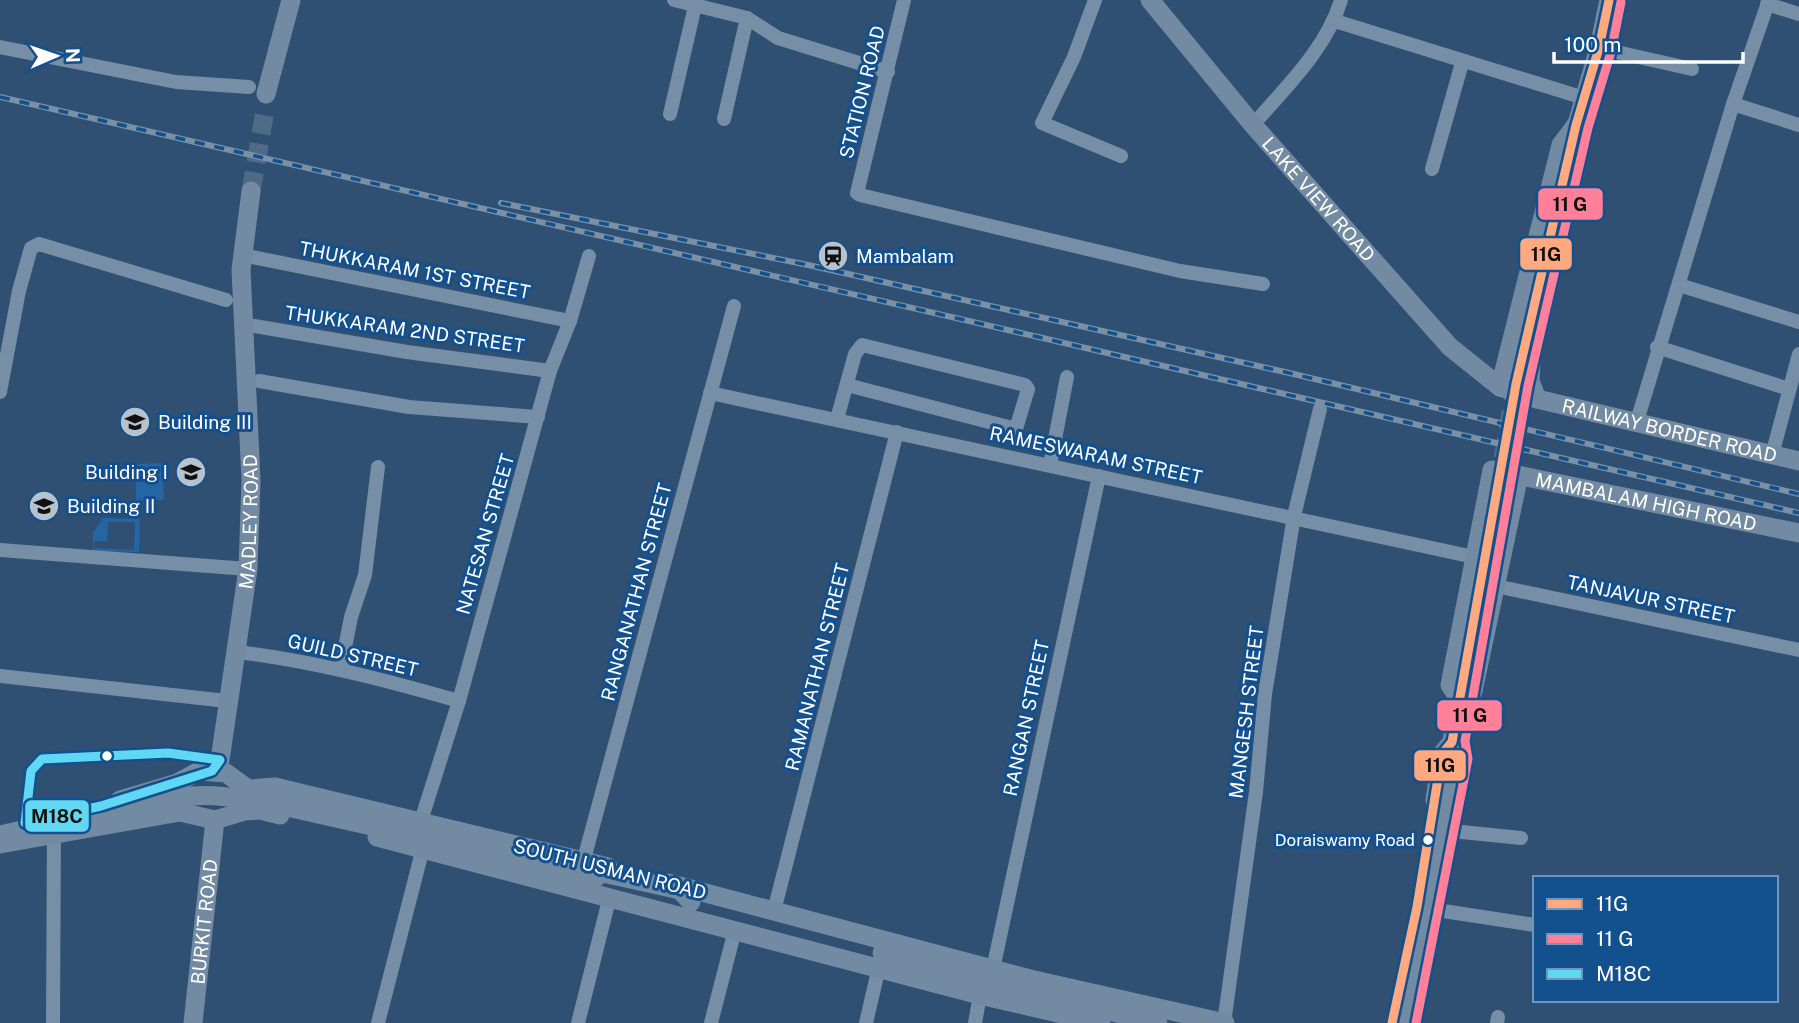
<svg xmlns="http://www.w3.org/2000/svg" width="1799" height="1023" viewBox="0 0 1799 1023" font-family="'Public Sans',sans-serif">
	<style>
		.green { fill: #2465a3; fill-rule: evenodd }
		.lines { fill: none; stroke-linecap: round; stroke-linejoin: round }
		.secondary-tunnel { stroke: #4e6a87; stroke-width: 19; stroke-dasharray: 19 10; stroke-linecap: butt }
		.street { stroke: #768ea6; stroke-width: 14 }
		.secondary { stroke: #728aa2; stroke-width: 19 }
		.rail-casing { stroke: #7990a5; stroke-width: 6 }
		.rail { stroke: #13508e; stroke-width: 3.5; stroke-dasharray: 10; stroke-linecap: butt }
		.secondary-bridge { stroke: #728aa2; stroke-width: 19 }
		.bus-1-casing { stroke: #13508e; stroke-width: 14 }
		.bus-2-casing { stroke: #13508e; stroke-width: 14 }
		.bus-3-casing { stroke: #13508e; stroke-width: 14 }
		.bus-1 { stroke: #ffa980; stroke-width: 9 }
		.bus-2 { stroke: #ff8098; stroke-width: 9 }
		.bus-3 { stroke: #60d8f3; stroke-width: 9 }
		.bus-dot { fill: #fff; stroke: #13508e; stroke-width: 2.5 }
		.labels { text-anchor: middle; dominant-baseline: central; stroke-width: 6; stroke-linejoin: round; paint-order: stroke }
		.bus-label { font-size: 17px; fill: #fff; stroke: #13508e; text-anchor: end }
		.street-label { font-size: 19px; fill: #fff; stroke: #13508e }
		.poi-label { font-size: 19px; fill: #fff; stroke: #13508e; text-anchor: start }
		.line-badge { stroke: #13508e; stroke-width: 2.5 }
		.pale-badge-label { font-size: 19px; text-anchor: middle; font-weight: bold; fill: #111 }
	</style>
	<rect width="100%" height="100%" fill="#2f5072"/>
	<g class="green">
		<path d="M162,463l2,37 -28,1 -1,-37z"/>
		<path d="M103,518l37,1 -1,33 -46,-1v-18zM108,522h27l-1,28 -40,-2v-7h13z"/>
	</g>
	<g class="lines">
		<g class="secondary-tunnel">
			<path d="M251,191l14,-80"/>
			<path d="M1498,487l18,-103 54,-237"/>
			<path d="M1462,677l29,-154"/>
		</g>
		<g class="street">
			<path d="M674,0l73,18 31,20 110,34"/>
			<path d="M904,0l-47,193 3,2 320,76 83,13"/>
			<path d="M1095,0l-21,57 -32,66 79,33"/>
			<path d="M1767,4l32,10"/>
			<path d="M1335,21l249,77"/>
			<path d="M0,47l176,35 73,5"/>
			<path d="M1599,48l93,21"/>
			<path d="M1733,104l66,21"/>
			<path d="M670,114l25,-108"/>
			<path d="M724,119l23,-101"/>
			<path d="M1253,125c32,-37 74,-77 88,-125"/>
			<path d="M1432,169l30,-106"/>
			<path d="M252,257l318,64"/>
			<path d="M1679,285l120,37"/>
			<path d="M254,326l153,26 143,19"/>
			<path d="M1657,347l132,42"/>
			<path d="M259,381l150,26 129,10"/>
			<path d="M0,392l19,-101 12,-43 8,-4 187,56"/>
			<path d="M710,393l764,164"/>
			<path d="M837,419l18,-65 7,-9 163,40 3,4 -12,40 -169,-44"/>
			<path d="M1637,421l96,-317 36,-104"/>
			<path d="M1772,455l27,-101"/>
			<path d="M1050,465l17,-88"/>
			<path d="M0,550l248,19"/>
			<path d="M1496,586l303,64"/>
			<path d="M237,652c76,9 148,28 222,49"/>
			<path d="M341,668l10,-51 14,-42 13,-108"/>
			<path d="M0,676l227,25"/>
			<path d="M420,824l39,-123 91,-330 20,-50 19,-65"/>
			<path d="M1442,830l79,8"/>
			<path d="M581,870l153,-564"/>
			<path d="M1417,907l118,18"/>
			<path d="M774,911l123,-479"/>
			<path d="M993,969l106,-493"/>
			<path d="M53,1023l1,-198"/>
			<path d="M378,1023l45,-175"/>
			<path d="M578,1023l32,-127"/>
			<path d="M711,1023l24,-93"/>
			<path d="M866,1023l13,-56"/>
			<path d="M975,1023l5,-28"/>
			<path d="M1224,1023l32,-231 9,-98 29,-178 26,-107"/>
			<path d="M1497,1023l1,-6"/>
		</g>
		<g class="secondary">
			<path id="s1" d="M1150,0l103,125 197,222 50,40 37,12 262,62"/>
			<path d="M266,94l25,-94"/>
			<path d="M1573,138l26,-90 10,-48"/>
			<path d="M1500,387l61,-242 15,-20"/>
			<path d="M1537,399l-7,-18 1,-20 49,-211 -4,-25"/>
			<path id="s2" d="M1459,698l-9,-13 42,-215 307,63"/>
			<path d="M1459,698l14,-7 46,-216"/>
			<path id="s3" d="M212,771l8,-11 28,-191 3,-89 -10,-210 10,-79"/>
			<path d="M120,800l57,-17 22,-12 27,2 22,16 27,-2 333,80"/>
			<path d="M1435,800l7,-46 10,-12"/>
			<path d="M377,837l603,158 121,28"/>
			<path d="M0,844l180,-32 35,8 30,-9 15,-1 20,5"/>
			<path d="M668,883l362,96 195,44"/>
			<path d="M882,953l100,27"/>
			<path id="s4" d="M193,1023l22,-203"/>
			<path d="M1403,1023l25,-114 28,-152 -4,-15 8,-54"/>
		</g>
		<g class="rail-casing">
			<g id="rail">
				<path d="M0,97l1799,416"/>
				<path d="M501,203l307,62 477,107 514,122"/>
			</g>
		</g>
		<use href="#rail" class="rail"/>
		<g class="secondary-bridge">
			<path d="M0,835c60,-13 133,-34 193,-39 27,-2 54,4 81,8l323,73"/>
			<path d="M585,869l95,21 11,12"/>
			<path d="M982,980l176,43"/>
		</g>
		<g class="bus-1-casing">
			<path id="bus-1" d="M1392,1023l25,-116 25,-153 10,-12 64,-358 60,-259 23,-77 10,-48"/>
		</g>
		<g class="bus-2-casing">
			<path id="bus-2" d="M1416,1023l52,-264 -3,-18 63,-355 60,-258 23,-76 10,-50"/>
		</g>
		<g class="bus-3-casing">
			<path id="bus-3" d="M168,753l52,7 -8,11 -111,35 -76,17 6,-52 11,-12z"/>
		</g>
		<use href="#bus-1" class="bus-1"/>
		<use href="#bus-2" class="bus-2"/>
		<use href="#bus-3" class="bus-3"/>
	</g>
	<defs>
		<g id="station-disc" transform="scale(1.575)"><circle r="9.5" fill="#b6c2ce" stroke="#13508e"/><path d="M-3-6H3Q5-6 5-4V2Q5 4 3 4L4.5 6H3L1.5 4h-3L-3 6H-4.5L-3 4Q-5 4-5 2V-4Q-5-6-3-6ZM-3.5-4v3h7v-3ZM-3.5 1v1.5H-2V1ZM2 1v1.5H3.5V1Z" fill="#111"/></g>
		<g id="university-disc" transform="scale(1.575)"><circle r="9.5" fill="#b6c2ce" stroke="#13508e"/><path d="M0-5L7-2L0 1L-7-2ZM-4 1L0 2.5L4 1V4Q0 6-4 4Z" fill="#111"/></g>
	</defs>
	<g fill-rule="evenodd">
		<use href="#station-disc" x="833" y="256"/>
		<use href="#university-disc" x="135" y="422"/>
		<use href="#university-disc" x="191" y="472"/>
		<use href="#university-disc" x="44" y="506"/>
	</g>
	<g class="bus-dot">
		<circle cx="107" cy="756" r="6"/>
		<circle cx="1428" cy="840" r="6"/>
	</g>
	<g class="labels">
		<g class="bus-label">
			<text x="1415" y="840">Doraiswamy Road</text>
		</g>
		<g class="street-label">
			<text transform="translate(862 92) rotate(-76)">STATION ROAD</text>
			<text stroke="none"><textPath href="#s1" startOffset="261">LAKE VIEW ROAD</textPath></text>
			<text transform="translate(415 270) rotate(11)">THUKKARAM 1ST STREET</text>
			<text transform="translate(405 329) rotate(8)">THUKKARAM 2ND STREET</text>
			<text stroke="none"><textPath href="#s1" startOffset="698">RAILWAY BORDER ROAD</textPath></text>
			<text transform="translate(1096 455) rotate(12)">RAMESWARAM STREET</text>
			<text stroke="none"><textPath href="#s2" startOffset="392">MAMBALAM HIGH ROAD</textPath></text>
			<text stroke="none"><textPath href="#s3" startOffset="254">MADLEY ROAD</textPath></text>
			<text transform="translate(485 534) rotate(-74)">NATESAN STREET</text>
			<text transform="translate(636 592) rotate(-75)">RANGANATHAN STREET</text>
			<text transform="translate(1651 599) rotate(12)">TANJAVUR STREET</text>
			<text transform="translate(353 655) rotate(13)">GUILD STREET</text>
			<text transform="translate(817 667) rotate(-76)">RAMANATHAN STREET</text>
			<text transform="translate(1246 712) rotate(-83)">MANGESH STREET</text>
			<text transform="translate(1026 718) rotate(-78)">RANGAN STREET</text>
			<text transform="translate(610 869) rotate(14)">SOUTH USMAN ROAD</text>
			<text stroke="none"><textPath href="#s4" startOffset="102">BURKIT ROAD</textPath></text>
		</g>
		<g class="poi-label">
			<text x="856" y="256">Mambalam</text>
			<text x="158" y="422">Building III</text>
			<text x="168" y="472" text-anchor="end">Building I</text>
			<text x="67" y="506">Building II</text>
		</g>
	</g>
	<g class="line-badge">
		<rect x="1537" y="187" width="67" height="34" rx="7" fill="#ff8098"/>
		<rect x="1519" y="237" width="54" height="34" rx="7" fill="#ffa980"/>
		<rect x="1436" y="699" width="67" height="33" rx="7" fill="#ff8098"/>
		<rect x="1413" y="749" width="54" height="33" rx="7" fill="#ffa980"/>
		<rect x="24" y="799" width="66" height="34" rx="7" fill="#60d8f3"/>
	</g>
	<g class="pale-badge-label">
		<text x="1570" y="211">11 G</text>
		<text x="1546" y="261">11G</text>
		<text x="1470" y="722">11 G</text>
		<text x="1440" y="772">11G</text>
		<text x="57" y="823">M18C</text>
	</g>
	<rect x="1533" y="876" width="245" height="126" fill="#13508e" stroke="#7196bb" stroke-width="2"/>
	<rect x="1547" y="899" width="35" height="10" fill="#ffa980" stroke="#7196bb" stroke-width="2"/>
	<text x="1596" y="911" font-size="21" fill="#ffffff">11G</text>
	<rect x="1547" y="934" width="35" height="10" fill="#ff8098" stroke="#7196bb" stroke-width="2"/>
	<text x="1596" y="946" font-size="21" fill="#ffffff">11 G</text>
	<rect x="1547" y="969" width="35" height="10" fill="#60d8f3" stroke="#7196bb" stroke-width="2"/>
	<text x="1596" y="981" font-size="21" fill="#ffffff">M18C</text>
	<g transform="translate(56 56) rotate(88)" stroke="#13508e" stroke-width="5" paint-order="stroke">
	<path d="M0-5L12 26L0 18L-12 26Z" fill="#ffffff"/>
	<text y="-10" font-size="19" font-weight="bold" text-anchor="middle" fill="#ffffff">N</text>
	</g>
	<path d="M1554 52v10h189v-10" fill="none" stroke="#ffffff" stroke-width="3.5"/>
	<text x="1564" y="52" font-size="21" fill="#ffffff" stroke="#13508e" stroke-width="5" paint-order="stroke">100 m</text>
</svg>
